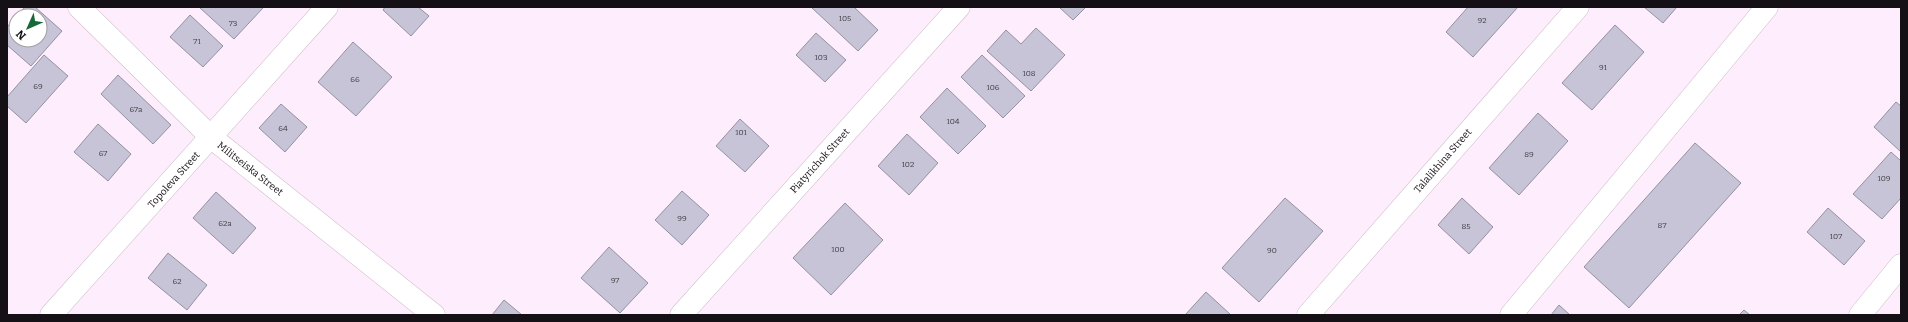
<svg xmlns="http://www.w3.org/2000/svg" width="1908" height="322" viewBox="0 0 1908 322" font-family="Bitter,serif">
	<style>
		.building { fill: #c6c4d6; stroke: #9391a2 }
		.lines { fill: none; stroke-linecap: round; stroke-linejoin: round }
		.minor-casing { stroke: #ccbdcb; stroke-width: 23 }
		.minor { stroke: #fff; stroke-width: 22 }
		.labels { text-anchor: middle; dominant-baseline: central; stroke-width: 3.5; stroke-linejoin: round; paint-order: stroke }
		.number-label { font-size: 8px; fill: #413d45 }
		.street-label { font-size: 10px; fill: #151015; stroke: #fff }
	</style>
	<rect width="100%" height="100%" fill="#feeefd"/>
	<g class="building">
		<path d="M25,7h10l27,24 -31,35 -24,-21v-18l9,-10v23h24v-24h-23z"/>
		<path d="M199,7h64v1l-29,31z"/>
		<path d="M385,7h33l11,9 -18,20 -28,-26z"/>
		<path d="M811,7h43l24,23 -20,21z"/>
		<path d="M1059,7h27l-13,13z"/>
		<path d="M1468,7h50l-45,50 -27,-25z"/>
		<path d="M1644,7h33l-14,16z"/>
		<path d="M190,15l33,31 -20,21 -33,-30z"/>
		<path d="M1615,25l29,27 -52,58 -30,-27z"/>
		<path d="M1036,28l29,27 -34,36 -44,-40 19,-21 15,14z"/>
		<path d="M816,33l30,27 -21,22 -29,-27z"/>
		<path d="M353,42l39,35 -36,39 -38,-34z"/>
		<path d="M44,55l24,21 -42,47 -19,-17v-9z"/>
		<path d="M982,55l43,41 -22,22 -42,-41z"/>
		<path d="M118,75l53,50 -18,19 -52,-50z"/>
		<path d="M947,88l39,38 -28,28 -38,-37z"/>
		<path d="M1896,102l5,4v46l-27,-25z"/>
		<path d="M281,104l26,23 -22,25 -26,-24z"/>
		<path d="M1538,113l30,28 -49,54 -30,-27z"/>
		<path d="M740,119l29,27 -24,26 -29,-26z"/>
		<path d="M98,124l33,30 -23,27 -34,-29z"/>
		<path d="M907,134l31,29 -29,32 -31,-29z"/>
		<path d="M1695,143l46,40 -112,125 -45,-41z"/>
		<path d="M1891,152l10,9v37l-19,21 -29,-25z"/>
		<path d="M682,191l27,24 -27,30 -27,-25z"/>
		<path d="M216,192l40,36 -23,26 -40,-36z"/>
		<path d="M1285,198l38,33 -64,71 -37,-34z"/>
		<path d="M1462,198l31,29 -24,27 -31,-29z"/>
		<path d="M845,203l38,37 -52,55 -38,-37z"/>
		<path d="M1828,208l37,33 -21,24 -37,-33z"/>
		<path d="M609,247l39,36 -28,30 -39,-35z"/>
		<path d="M168,253l39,32 -20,25 -39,-32z"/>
		<path d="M1206,292l25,23h-46z"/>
		<path d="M504,300l18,15h-30z"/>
		<path d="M1559,305l11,10h-19z"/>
		<path d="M1744,310l6,5h-11z"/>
	</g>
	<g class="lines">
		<g class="minor-casing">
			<g id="minor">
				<path d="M79,7l133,131 222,177"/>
				<path d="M51,315l276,-308"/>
				<path d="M681,315l278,-308"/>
				<path d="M1308,315l270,-308"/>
				<path d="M1511,315l256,-308"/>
				<path d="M1860,315l41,-50"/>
			</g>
		</g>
		<use href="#minor" class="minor"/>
	</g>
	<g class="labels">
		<g class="number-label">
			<text x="845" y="18">105</text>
			<text x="1482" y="20">92</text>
			<text x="233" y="23">73</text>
			<text x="197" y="41">71</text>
			<text x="821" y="57">103</text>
			<text x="1603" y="67">91</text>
			<text x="1029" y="73">108</text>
			<text x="355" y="79">66</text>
			<text x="38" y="86">69</text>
			<text x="993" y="87">106</text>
			<text x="136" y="109">67а</text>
			<text x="953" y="121">104</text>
			<text x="283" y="128">64</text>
			<text x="741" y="132">101</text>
			<text x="103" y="153">67</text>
			<text x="1529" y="154">89</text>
			<text x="908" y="164">102</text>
			<text x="1884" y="178">109</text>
			<text x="682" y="218">99</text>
			<text x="225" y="223">62а</text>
			<text x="1662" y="225">87</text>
			<text x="1466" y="226">85</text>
			<text x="1836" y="236">107</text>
			<text x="838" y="249">100</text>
			<text x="1272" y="250">90</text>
			<text x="615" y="280">97</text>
			<text x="177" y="281">62</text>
		</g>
		<g class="street-label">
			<text transform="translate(820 161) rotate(-48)">Piatyrichok Street</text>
			<text transform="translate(1443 161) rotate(-49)">Talalikhina Street</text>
			<text transform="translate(250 169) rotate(38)">Militseiska Street</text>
			<text transform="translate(174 180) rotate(-48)">Topoleva Street</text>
		</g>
	</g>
	<rect width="1908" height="322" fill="none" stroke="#151015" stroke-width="16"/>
	<g transform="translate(28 28) rotate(225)"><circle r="19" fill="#ffffff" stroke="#a19fa1"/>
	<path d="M0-3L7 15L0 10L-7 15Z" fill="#156838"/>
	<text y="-6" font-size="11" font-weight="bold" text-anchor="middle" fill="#151015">N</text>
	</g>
</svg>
